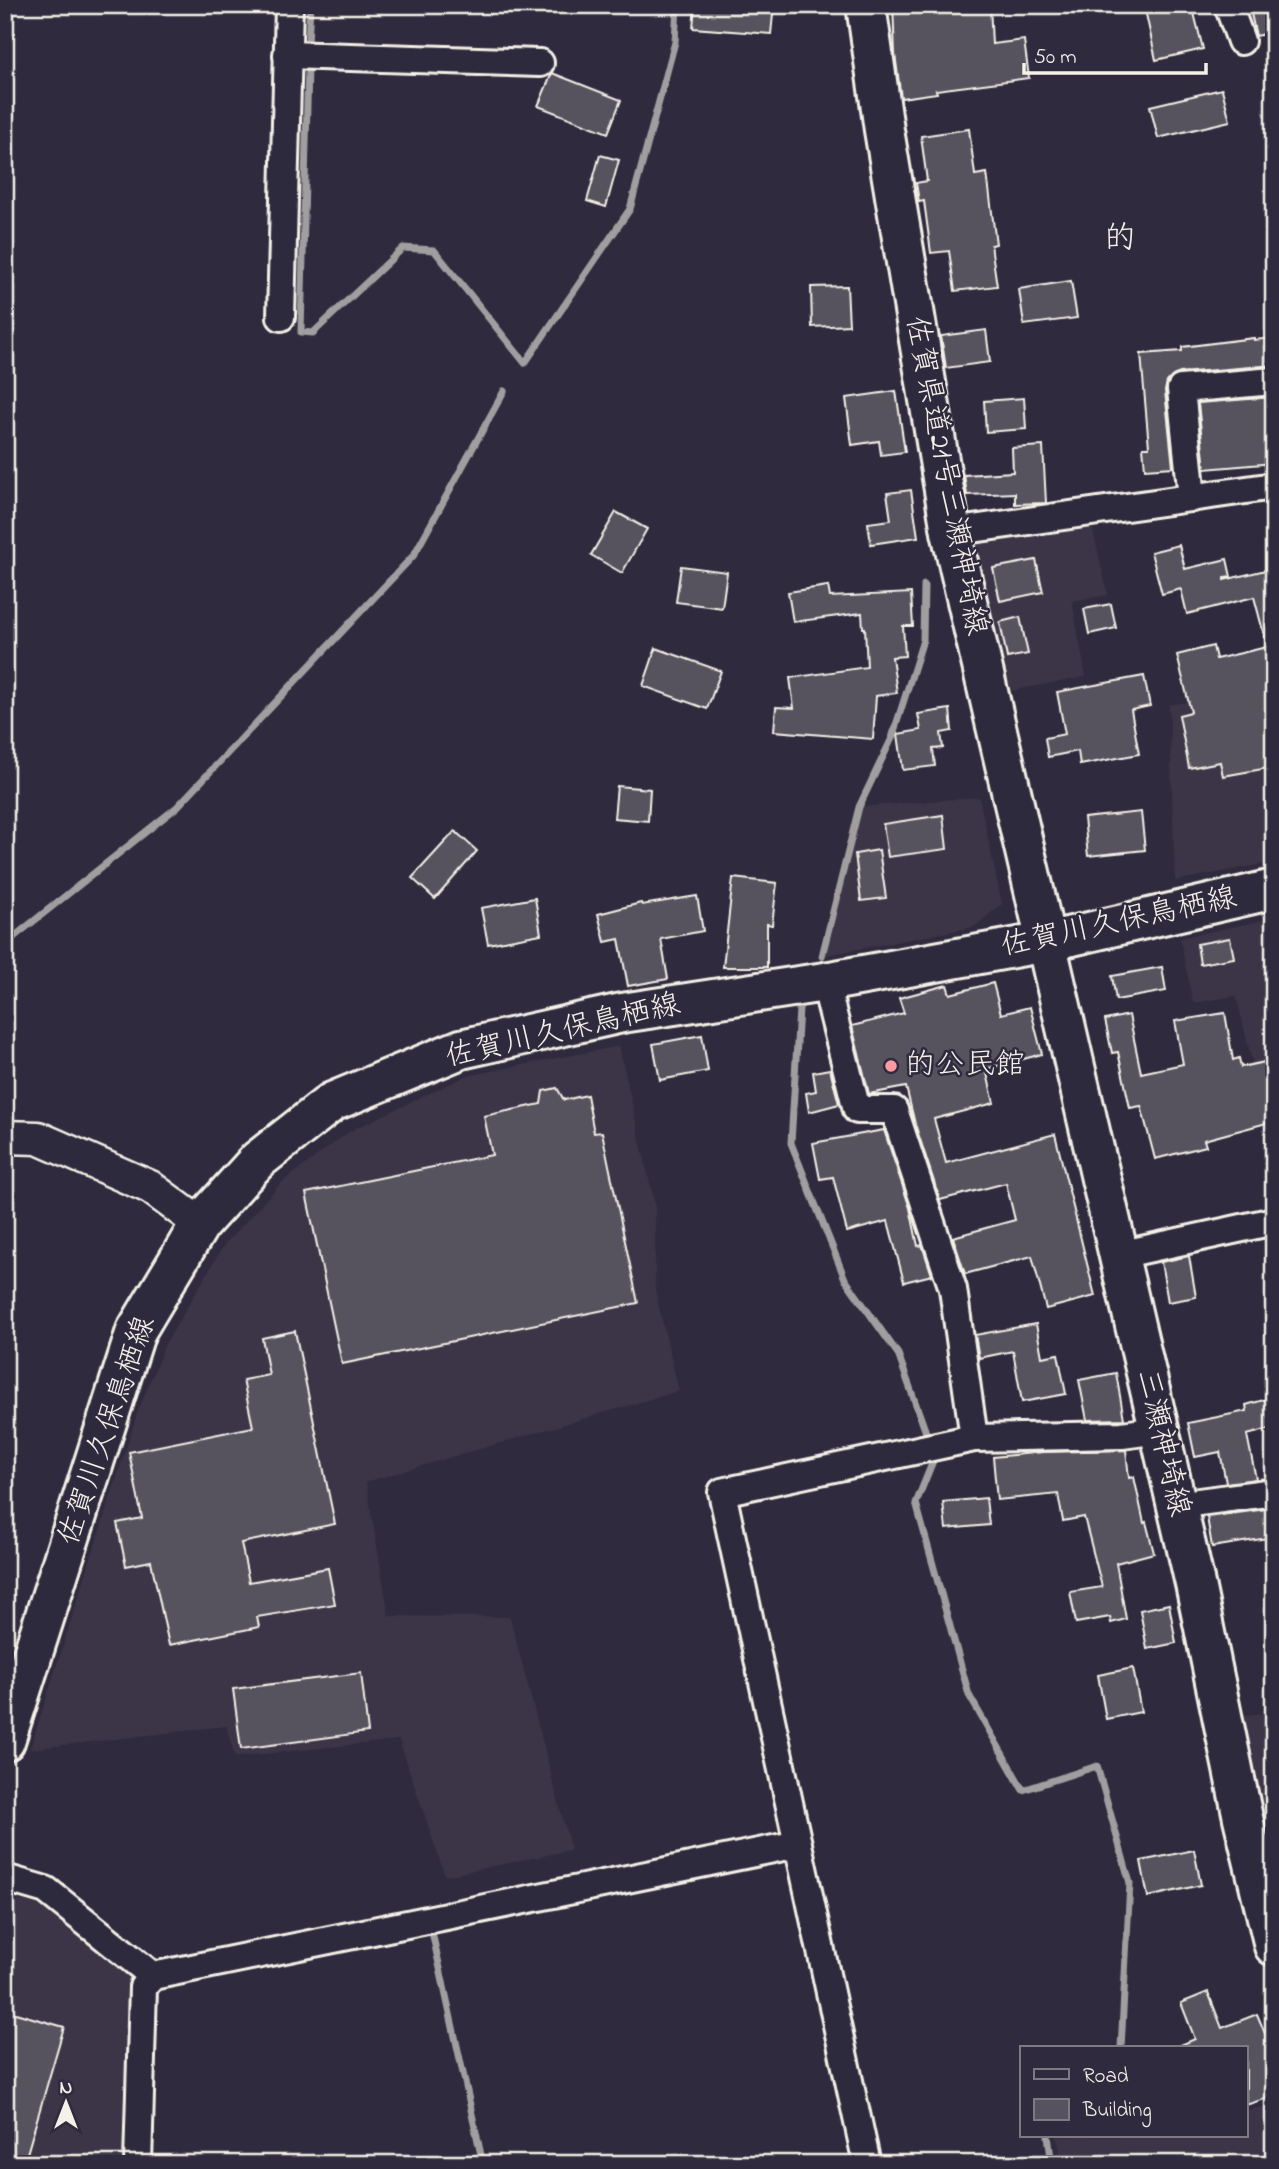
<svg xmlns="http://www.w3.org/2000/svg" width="1279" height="2169" viewBox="0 0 1279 2169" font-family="'Indie Flower','Klee One',sans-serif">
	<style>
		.built { fill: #3b3647 }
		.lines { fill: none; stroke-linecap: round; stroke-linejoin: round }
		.stream { stroke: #a19ea0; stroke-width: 7 }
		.building { fill: #56525f; stroke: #f4f1e8; stroke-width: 2 }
		.minor-casing { stroke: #f4f1e8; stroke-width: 32 }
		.tertiary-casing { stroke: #f4f1e8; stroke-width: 37 }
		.primary-casing { stroke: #f4f1e8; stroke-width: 44 }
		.minor { stroke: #2f2a3d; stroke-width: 26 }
		.tertiary { stroke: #2f2a3d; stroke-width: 32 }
		.primary { stroke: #2f2a3d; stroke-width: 38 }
		.poi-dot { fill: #ff9aa2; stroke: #2f2a3d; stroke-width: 2.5 }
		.labels { text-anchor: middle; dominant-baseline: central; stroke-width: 5; stroke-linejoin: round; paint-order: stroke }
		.street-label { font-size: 30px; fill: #f4f1e8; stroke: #2f2a3d }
		.poi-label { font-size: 30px; fill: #f4f1e8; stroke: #2f2a3d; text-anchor: start }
		.neighbourhood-label { font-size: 32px; fill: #f4f1e8; stroke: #2f2a3d }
	</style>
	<rect width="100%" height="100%" fill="#2f2a3d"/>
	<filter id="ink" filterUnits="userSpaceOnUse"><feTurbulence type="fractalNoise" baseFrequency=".0143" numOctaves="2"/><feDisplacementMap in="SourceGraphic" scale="14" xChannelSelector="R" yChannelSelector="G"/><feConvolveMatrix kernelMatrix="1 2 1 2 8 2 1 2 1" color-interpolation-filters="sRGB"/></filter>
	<g filter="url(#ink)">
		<g class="built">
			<path d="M1087,505l21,90 -36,6 14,76 -82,15 -38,-170z"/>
			<path d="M1274,687v175l-99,19 -6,-176z"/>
			<path d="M979,797l23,107 -28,23 -152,29 37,-149z"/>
			<path d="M1274,918v231l-38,-153 -43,7 -13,-65z"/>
			<path d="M619,1046l36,160v84l24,101 -313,91 23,134 121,1 61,233 -126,26 -46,-136 -164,17 -9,-31 -196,23 108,-338 27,-67 59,-99 57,-62 69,-52 116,-55z"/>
			<path d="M1274,1712v166l-38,-162z"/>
			<path d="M42,1900l89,75 -6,189h-120v-263z"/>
			<path d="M1274,2105v59h-212l-5,-28h189v-26z"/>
		</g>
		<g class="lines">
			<g class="stream">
				<path d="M308,45l2,-40"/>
				<path d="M308,69l-7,263 12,1 90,-85 31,2 91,113 105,-154 45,-167 2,-37"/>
				<path d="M5,944l172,-137 237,-252 90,-164"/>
				<path d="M822,956l37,-149 33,-69 31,-98 1,-55"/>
				<path d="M799,1009l-8,134 54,136 53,75 31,87"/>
				<path d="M933,1452l2,4 -19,47 53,192 54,95 74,-24 33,117 -9,165"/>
				<path d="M432,1932l51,232"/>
				<path d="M1048,2136l4,28"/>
			</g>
		</g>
		<g class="building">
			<path d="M695,5h79l-3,29 -78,-6z"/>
			<path d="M893,5h97l2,39 32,-4 5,38 -93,12 1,3 -36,5 -6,-44z"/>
			<path d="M1144,5h48l11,44 -47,11z"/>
			<path d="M1249,5h25v27l-18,4z"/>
			<path d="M552,73l69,27 -13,33 -70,-27z"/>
			<path d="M1222,89l8,32 -72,17 -8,-32z"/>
			<path d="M969,129l6,46 12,-2 9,71 -5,1 6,41 -42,5 -6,-40 -18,2 -7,-52 -5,1 -3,-19 11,-2 -6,-45z"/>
			<path d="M600,155l19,5 -13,47 -19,-6z"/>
			<path d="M1071,281l6,37 -53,7 -5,-36z"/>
			<path d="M847,286l2,39 -37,2 -1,-40z"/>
			<path d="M986,330l4,32 -44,6 -5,-32z"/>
			<path d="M1254,338v2l20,-2v27l-94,8 -7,3 -6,6 -2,9 8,76 -28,2 -2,-22h6l-8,-93 41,-3v-4z"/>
			<path d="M896,391l9,61 -24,3 -2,-14 -27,4 -6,-47z"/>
			<path d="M1274,397v66l-69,6 -7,-66z"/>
			<path d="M1024,398l2,31 -40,3 -2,-31z"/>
			<path d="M1043,446l3,57 -31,1v-11l-48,2 -3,-20 49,-3 -1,-24z"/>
			<path d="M911,490l7,47 -47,7 -3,-21 23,-3 -4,-27z"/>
			<path d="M616,512l31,17 -25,44 -31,-18z"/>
			<path d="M1179,545l6,24 42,-10 4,18 -7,1v2l50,-12v199l-51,9 -3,-14 -31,6 -10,-53 12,-3 -14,-57 36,-9 3,13 55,-13h-4l-13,-49 -67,17 -6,-25 -19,5 -11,-42z"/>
			<path d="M1036,560l7,32 -43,9 -7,-33z"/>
			<path d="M681,566l46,6 -5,36 -46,-6z"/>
			<path d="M828,586l2,11 81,-4 2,33h-10l2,30 -13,1 5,36 -21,3 -3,43 -99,-8 2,-24 18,1 -4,-30 77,-11 -2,-39h-2l-1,-15 -69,9 -5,-30z"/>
			<path d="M1111,604l5,24 -27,6 -5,-25z"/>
			<path d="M1020,617l8,37 -21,4 -7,-36z"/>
			<path d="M656,648l65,23 -14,38 -64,-23z"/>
			<path d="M1144,676l6,30 -19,4 8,44 -59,11 -2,-14 -30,6 -3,-19 20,-4 -8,-42z"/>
			<path d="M950,709l2,22 -11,2 2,15 -10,1 2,17 -32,4 -5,-36 23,-4 -3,-16z"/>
			<path d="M617,786l33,3 -2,32 -34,-3z"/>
			<path d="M1141,812l4,38 -57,6 -4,-38z"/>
			<path d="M943,815l4,34 -59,8 -5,-33z"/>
			<path d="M455,831l22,20 -42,48 -23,-21z"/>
			<path d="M879,850l7,48 -25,3 -6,-47z"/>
			<path d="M733,878l44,5 -5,42 -5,-1v43h-44z"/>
			<path d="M697,896l6,35 -42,8 7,40 -40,7 -9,-47 -14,3 -7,-28 43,-11 1,2z"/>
			<path d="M535,898l6,36 -53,10 -7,-36z"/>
			<path d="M1230,938l4,20 -34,6 -3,-20z"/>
			<path d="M1162,967l4,24 -50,9 -4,-24z"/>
			<path d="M993,983l8,31 29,-7 12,47 -56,15 8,34 -60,16 12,44 109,-29 40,162 -49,13 -14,-53 -67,18 -12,-37 62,-17 -9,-37 -66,17 -25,-76 -9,-37 -37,7 -17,-68 52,-13 -5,-15 48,-13 3,9z"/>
			<path d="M1225,1013l8,47 6,-2 2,9 33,-7v61l-70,19 2,6 -51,13 -14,-53 -11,2 -12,-56 -6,1 -7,-33 24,-5 12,58 42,-9 -8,-43z"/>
			<path d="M702,1035l6,36 -48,9 -7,-36z"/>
			<path d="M830,1069l9,35 -30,8 -3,-19 10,-2 -3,-19z"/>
			<path d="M557,1088l7,12 23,-5 7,38 8,-1 36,171 -296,61 -36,-171 186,-38 -8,-39 57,-12 2,-13z"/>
			<path d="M884,1130l26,78 8,38 4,-1 10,30 -28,7 -16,-61 -41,11 -14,-55 -13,2 -7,-36z"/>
			<path d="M1189,1256l7,41 -28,5 -7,-40z"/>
			<path d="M1036,1324l6,33 16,-3 8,40 -44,8 -9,-51 -34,7 -4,-23z"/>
			<path d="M295,1331l40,193 -94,19 8,39 79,-14 7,36 -78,13 2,10 -90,18 -18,-84 -25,5 -9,-43 25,-5 -13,-66 124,-25 -10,-47 26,-5 -7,-37z"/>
			<path d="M1116,1373l8,46 -37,1 -8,-40z"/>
			<path d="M1274,1397v31l-27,7 9,44 -30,4 -6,-31 -25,5 -7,-34 59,-12 -1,-6z"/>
			<path d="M1126,1450l3,28 5,-1 10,46 2,-1 8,31 -38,10 10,56 -15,4 -1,-6 -34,6 -6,-31 32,-5 -18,-70 -21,4 -5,-27 -61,6 -4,-43 50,-5z"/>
			<path d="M986,1498l3,27 -43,4 -3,-27z"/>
			<path d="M1274,1508v29l-62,10 -5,-30z"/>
			<path d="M1169,1604l7,39 -29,6 -7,-39z"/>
			<path d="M1133,1668l8,44 -35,7 -8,-44z"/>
			<path d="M361,1673l7,59 -127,17 -8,-60z"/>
			<path d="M1194,1850l7,35 -53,12 -7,-36z"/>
			<path d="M1208,1992l14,36 35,-14 17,41v41l-28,9v-57h-72l21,-9 -14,-36z"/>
			<path d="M5,2010l59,17 -40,137h-19z"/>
		</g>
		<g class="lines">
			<g class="minor-casing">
				<g id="minor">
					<path d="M1228,5l13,36"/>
					<path d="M287,55l253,8"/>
					<path d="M281,317l8,-312"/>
					<path d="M1192,498l-11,-109 93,-8"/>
					<path d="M951,532l323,-46"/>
					<path d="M825,982l32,128h37l59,179 21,149"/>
					<path d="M1119,1255l155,-34"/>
					<path d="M1176,1505l98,-13"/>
					<path d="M5,1878l41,12 107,86"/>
					<path d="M138,2164l5,-177 10,-11 645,-132"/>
					<path d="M867,2164l-145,-672 252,-54 148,-3 37,-5"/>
				</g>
			</g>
			<g class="tertiary-casing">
				<path id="tertiary" d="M5,1137l33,1 112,49 50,37"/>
			</g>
			<g class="primary-casing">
				<g id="primary">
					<path d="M866,5l18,125 67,402 244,1052 48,234 31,128"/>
					<path d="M5,1741l131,-410 64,-107 58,-64 74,-58 129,-53 161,-36 203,-31 221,-40 228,-53"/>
				</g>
			</g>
			<use href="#minor" class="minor"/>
			<use href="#tertiary" class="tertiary"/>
			<use href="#primary" class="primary"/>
		</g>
	</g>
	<circle class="poi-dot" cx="891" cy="1066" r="7"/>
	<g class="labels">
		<g class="street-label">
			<text transform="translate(945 476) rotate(79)">佐賀県道21号三瀬神埼線</text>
			<text transform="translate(1119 923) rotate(-12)">佐賀川久保鳥栖線</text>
			<text transform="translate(563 1032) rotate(-13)">佐賀川久保鳥栖線</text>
			<text transform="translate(108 1431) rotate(-71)">佐賀川久保鳥栖線</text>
			<text transform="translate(1162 1443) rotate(77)">三瀬神埼線</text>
		</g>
		<g class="poi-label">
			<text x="905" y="1066">的公民館</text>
		</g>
		<g class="neighbourhood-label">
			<text x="1120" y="239">的</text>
		</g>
	</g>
	<rect width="1279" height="2169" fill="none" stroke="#2f2a3d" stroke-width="28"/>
	<rect x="14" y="14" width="1251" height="2141" fill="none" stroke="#f4f1e8" stroke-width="2.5" filter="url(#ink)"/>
	<rect x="1020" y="2046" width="228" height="91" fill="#2f2a3d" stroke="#7e7a81" stroke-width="2"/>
	<rect x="1034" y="2069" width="35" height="10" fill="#2f2a3d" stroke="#7e7a81" stroke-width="2"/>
	<text x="1083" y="2082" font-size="21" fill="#f4f1e8">Road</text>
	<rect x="1034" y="2099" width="35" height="21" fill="#56525f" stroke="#7e7a81" stroke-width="2"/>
	<text x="1083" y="2116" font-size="21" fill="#f4f1e8">Building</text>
	<g transform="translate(66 2103)" stroke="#2f2a3d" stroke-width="5" paint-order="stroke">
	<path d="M0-5L12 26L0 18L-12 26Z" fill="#f4f1e8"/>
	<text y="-10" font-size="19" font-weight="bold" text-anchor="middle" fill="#f4f1e8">N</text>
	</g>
	<path d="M1024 63v10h182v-10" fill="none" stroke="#f4f1e8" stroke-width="3.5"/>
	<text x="1034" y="63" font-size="21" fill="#f4f1e8" stroke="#2f2a3d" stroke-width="5" paint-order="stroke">50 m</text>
</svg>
